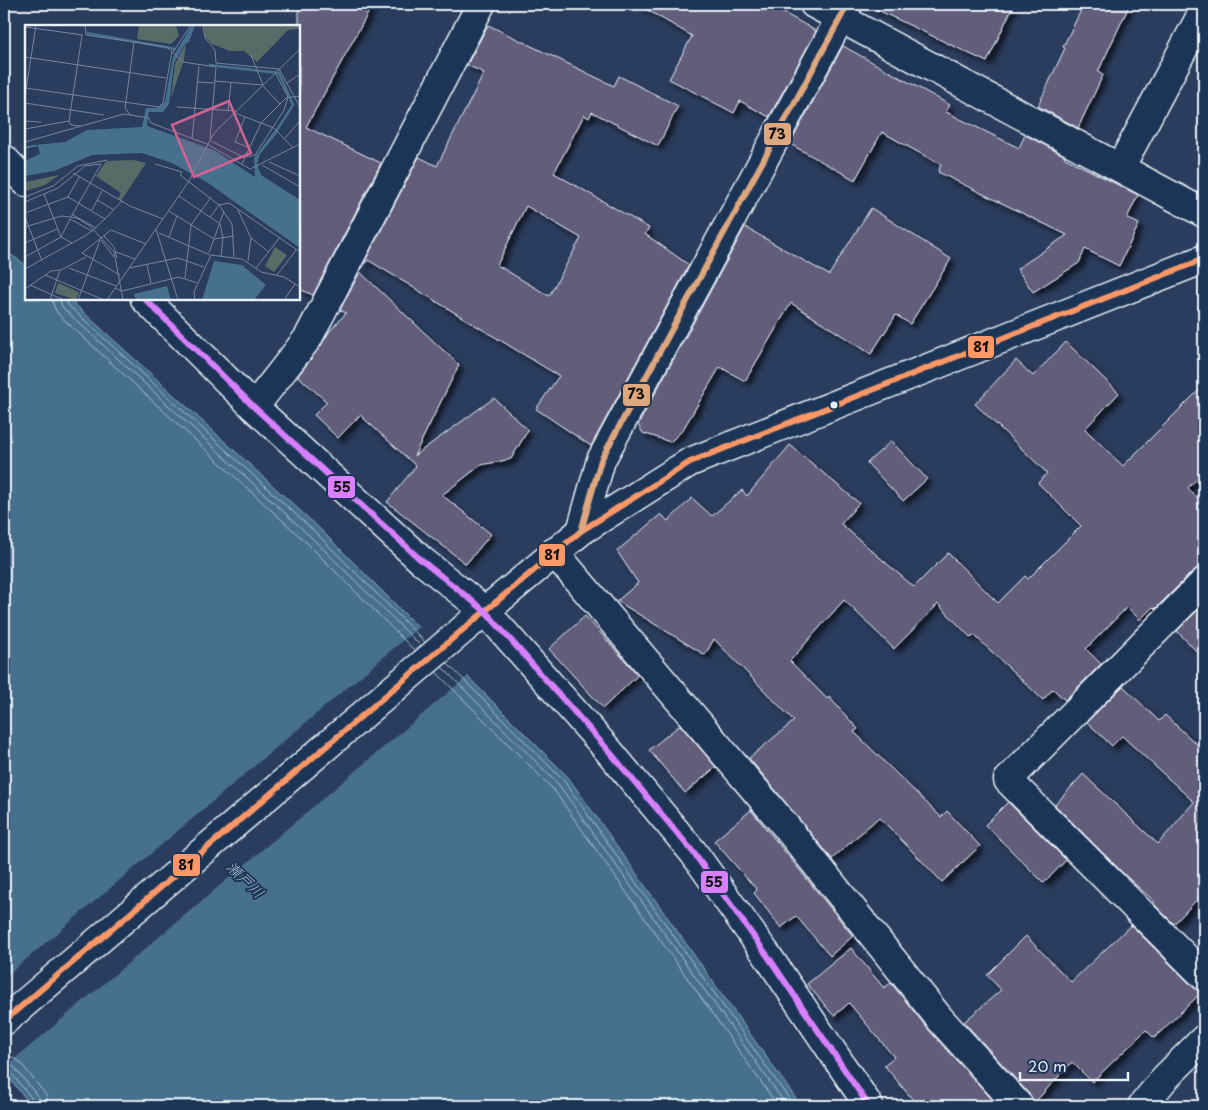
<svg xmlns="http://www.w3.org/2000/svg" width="1208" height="1110" viewBox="0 0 1208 1110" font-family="'Playpen Sans','Klee One',sans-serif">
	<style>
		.water { fill: #46708e; stroke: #87a4b8 }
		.pier { fill: #2b3d5e }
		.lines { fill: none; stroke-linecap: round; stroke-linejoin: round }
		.shore { stroke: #a7bdce; stroke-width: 1 }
		.building { fill: #625d7a; stroke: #e8f1f8; fill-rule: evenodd; filter: url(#shadow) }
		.minor-casing { stroke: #e8f1f8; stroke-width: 31 }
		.secondary-casing { stroke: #e8f1f8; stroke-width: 31 }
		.minor { stroke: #1d3557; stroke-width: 28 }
		.secondary { stroke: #1d3557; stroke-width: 28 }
		.bus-1-casing { stroke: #1d3557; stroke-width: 10 }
		.bus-2-casing { stroke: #1d3557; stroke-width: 10 }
		.bus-3-casing { stroke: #1d3557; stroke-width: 10 }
		.bus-1 { stroke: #fc9868; stroke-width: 6 }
		.bus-2 { stroke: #d880ff; stroke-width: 6 }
		.bus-3 { stroke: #dfa77e; stroke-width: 6 }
		.bus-dot { fill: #e8f1f8; stroke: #1d3557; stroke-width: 2 }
		.labels { text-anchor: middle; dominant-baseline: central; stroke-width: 4; stroke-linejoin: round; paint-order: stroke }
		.water-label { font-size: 15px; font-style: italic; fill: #afc4d3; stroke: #1d3557 }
		.inset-river { fill: none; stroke: #46708e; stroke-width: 2.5 }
		.inset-road { fill: none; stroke: #77859c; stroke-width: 1 }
		.view { fill: #cf6492; fill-opacity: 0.15; stroke: #cf6492; stroke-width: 2.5 }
		.inset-edge { fill: none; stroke: #e8f1f8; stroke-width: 2.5 }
		.line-badge { stroke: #1d3557; stroke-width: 2 }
		.pale-badge-label { font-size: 14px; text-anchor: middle; font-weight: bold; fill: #111 }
	</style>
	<defs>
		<filter id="shadow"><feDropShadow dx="4.5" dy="4.5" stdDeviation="2.5" flood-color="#0009"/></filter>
	</defs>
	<rect width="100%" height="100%" fill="#2b3d5e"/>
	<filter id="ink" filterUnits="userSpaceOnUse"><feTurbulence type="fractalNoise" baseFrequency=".02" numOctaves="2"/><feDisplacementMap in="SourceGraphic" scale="10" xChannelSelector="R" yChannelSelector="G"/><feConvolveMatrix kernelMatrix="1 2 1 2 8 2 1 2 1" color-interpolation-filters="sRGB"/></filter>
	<g filter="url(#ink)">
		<path class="water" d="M4,250l22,15v34h43l251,230 248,248 233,329h-769l-28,-34z"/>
		<path class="pier" d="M420,626l49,49 -465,393v-90z"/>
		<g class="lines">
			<g class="shore">
				<path d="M52,299l2,8 4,7 249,229 108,108"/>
				<path d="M60,299l1,6 3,4 248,229 109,108"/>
				<path d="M66,299l2,6 248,228 109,109"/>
				<path d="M447,663l117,118 230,325"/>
				<path d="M442,667l117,118 228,321"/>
				<path d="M436,672l117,117 225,317"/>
				<path d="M4,1056l8,1 8,5 26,33 3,11"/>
				<path d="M4,1063l5,1 5,3 25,31 2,8"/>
				<path d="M4,1070l6,2 24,29 1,5"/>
			</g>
		</g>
		<g class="building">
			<path d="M299,4h74l-67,123 75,36 -68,132 -14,-6z"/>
			<path d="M637,4h131l48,27 -47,86 -29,-16 -6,12 -65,-34 23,-43z"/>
			<path d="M865,4h149l-27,58z"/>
			<path d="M1084,4h46l-32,68 5,3 -25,53 -40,-22 27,-58 -2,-1z"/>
			<path d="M488,25l126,61 5,-10 59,30 -20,40 -66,-34 -3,6 -5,-3 -30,58 95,55 -4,6 44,31 -98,181 -55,-37 23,-33 -191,-116 -8,11 59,-114 18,9 47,-93 -17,-8zM526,206l55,32 -32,58 -52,-31z"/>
			<path d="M843,46l107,59 -4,7 73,36 6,-13 40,21v2l73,37 -11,23 12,6 -20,42 -34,-17 -6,14 -46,29 -16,-23 50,-34 -129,-63 3,-7 -59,-33 -27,48 -65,-36z"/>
			<path d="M871,208l80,51 -41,65 -14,-9 -25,39 -80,-51 -46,78 -25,-14 -38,64 -12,11 -27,-9 -5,-8 107,-198 84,48z"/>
			<path d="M360,272l99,93 -45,91 80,-58 34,32 -17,29 -30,6 -39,30 49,39 -25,30 -79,-62 29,-36 -56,-51 -22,23 -24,-23 13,-13 -29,-26 22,-29 9,-15 17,-19 -6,-3z"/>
			<path d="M1066,342l53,51 -34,36 38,37 81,-81v87l-16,16 16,17v62h-5l-6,4 -38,38 -2,-2 -13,13 -13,-13 -41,42 15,15 -36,36 -12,-11 -10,11 -69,-65 -3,3 -33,-34 -44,45 -50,-49 -54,61 37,38 2,-2 29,32 -4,3 87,85 6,-6 33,35 -38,36 -62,-64 -1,1 -1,-1 -46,41 -83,-101 45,-37 -80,-82 -9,16 -88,-54 21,-18 -21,-32 44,-37 7,7 24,-23 20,18 30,-26 5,6 43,-51 69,58 -18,21 73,63 34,-34 50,50 27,-27 3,3 53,-53 -43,-43 9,-10 -72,-69 41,-44 17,16z"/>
			<path d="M891,441l36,38 -24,22 -36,-38z"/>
			<path d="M1204,604v55l-27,-28z"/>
			<path d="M585,616l53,59 -35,33 -54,-59z"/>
			<path d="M1123,686l36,35 6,-6 39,36v141l-30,32 -21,-21 2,-1 -27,-24 -73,-73 28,-31 75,70 36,-42 -72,-66 -10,10 -25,-24z"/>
			<path d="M680,725l36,42 -31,26 -36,-43z"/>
			<path d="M1008,802l58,58 -22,23 -59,-58z"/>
			<path d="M751,810l102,126 -23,20 -34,-40 -15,12 -27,-35 3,-3 -43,-49z"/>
			<path d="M1131,925l62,62 8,6 -47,45 -8,-8 -54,52 -20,-20 -38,41 -3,-7 -67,-74 37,-32 -14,-15 39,-39 45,46z"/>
			<path d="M851,948l33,40 7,-5 37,46 70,77h-80l-34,-41 10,-8 -45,-54 -15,13 -27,-32z"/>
		</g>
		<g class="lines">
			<g class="minor-casing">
				<g id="minor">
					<path d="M814,4l390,209"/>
					<path d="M4,159l22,23"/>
					<path d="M1120,168l84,-158"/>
					<path d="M145,299l109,108 167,153 64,51 123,139 85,102 76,106 100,148"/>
					<path d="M254,407l54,-69 173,-334"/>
					<path d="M581,531l20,-71 247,-456"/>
					<path d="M554,552l229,271 157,196 79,87"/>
					<path d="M1204,582l-196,198 196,196"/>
					<path d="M1142,1106l23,-28 39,-39"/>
				</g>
			</g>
			<g class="secondary-casing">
				<path id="secondary" d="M4,1021l462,-394 115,-96 109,-69 514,-203"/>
			</g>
			<use href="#minor" class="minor"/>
			<use href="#secondary" class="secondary"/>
			<g class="bus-1-casing">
				<path id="bus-1" d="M4,1021l462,-394 115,-96 109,-69 514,-203"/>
			</g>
			<g class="bus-2-casing">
				<path id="bus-2" d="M145,299l109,108 167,153 64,51 123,139 85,102 76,106 100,148"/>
			</g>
			<g class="bus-3-casing">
				<path id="bus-3" d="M581,531l20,-71 247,-456"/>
			</g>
			<use href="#bus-1" class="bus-1"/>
			<use href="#bus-2" class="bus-2"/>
			<use href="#bus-3" class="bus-3"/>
		</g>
	</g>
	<circle class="bus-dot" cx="834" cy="405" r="4.5"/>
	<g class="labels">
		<g class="water-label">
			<text transform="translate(246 879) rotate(44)">瀬戸川</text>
		</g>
	</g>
	<g transform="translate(25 25)">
		<rect width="275" height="275" fill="#2b3d5e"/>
		<path d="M114,0h37l3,11 -8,8 -34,-5zM179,0h96v4l-12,1 -31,32 -13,-11h-14l-18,-7 -7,-7zM161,18l-2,17 -13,38 4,-34zM108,135l13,3 -25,38 -3,-2 3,-6 -25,-17 10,-15zM34,150l-14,10 -20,6v-9zM250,222l12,8 -13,17 -9,-6zM33,258l21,9 -3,8 -21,-7z" fill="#576c67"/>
		<path d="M167,0h3l-6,17 -4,2 -11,19 -5,41 -6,8h-14l-2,14 67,24 41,27 -1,-19 21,-28 3,2 -18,22 -3,10 4,11 39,25v48l-92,-65 -36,-20 -30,-10 -50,2 -38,16 -29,5v-15l15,-7 -2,-8 -13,3v-3l40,-4 22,-12 55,-3 4,-19h11l8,-6 8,-45zM189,236l28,4 24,20 -12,15h-52zM142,261l4,14h-35l-2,-6z" fill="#46708e"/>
		<path class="inset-river" d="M62,8l89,16M184,40l70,8 14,32 -18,28"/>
		<path class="inset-road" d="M60,0l1,10 81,12 16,15 33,5M178,0l2,13 10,12 1,13 63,6 21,38M0,2l58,8M148,27l18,-27M0,32l141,21M189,56l49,4 -12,-30M173,57l16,1M262,58l13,-9M237,60l18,19M0,63l134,19 4,-4 9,-52M0,71l11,-71M0,78l79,12M152,82l59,4M203,86l3,-29M210,88l39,15 19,20M106,91l-6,-8 9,-66M220,92l-10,25 15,6M0,96l16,1M44,96l13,-86M0,104l44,-8 2,4 10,1M260,113l15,-17M167,114l7,-73M185,114l6,-71M186,116l34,17M0,117l99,-28 25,4 2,5 56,21 43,25 50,-25M221,132l9,-2 29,-45 4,-13 -12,-23M244,137l31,14M130,139l27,8 -2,3 39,30 13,19 2,33M217,139l19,-41 25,-25 14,-2M237,140l38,22M48,148l57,33 33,13M154,171l41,28 3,14 -2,18M0,172l28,-11 25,-20 29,-6M43,172l37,22M72,175l17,10M0,177l33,-14 27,-22 16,-2 -30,53M67,185l10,-19M213,185l13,28 -3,23M144,186l45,28 20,-3M0,188l43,-16 11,-20M48,190l23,13M0,192l17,44M185,192l9,-12 10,-2 71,49M0,202l36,-11 16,2 13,8 24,26 9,48M131,204l22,71M67,206l-22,-12 -9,18 11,6 13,-7 7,-5 13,-12 17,-18M134,208l51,22M79,211l10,11 3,11M144,212l8,-21M226,213l18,14M76,215l13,17M0,218l32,-14M91,227l19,7M184,228l15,-42M0,232l36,-20 -17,-43M122,240l4,18M44,243l47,18M104,243l49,-10 26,9M231,243l24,-31M0,244l47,-26M20,250l59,25M95,250l-38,-22 29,-23 35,14M252,250l20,-26M160,253l6,-53 20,-28M5,260l34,15M90,263l7,3 57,-14 18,6M0,264l26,-18 10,-1 25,-13M25,275l10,-30M53,275l22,-60M82,275l82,-119 25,-48 86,-84M170,275l-1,-8 17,-37 31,4 19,13 23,5 16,10M259,275l11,-16"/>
		<path class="view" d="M204,76l22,52 -57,24 -22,-52z"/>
		<rect width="275" height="275" class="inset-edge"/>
	</g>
	<g class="line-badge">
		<rect x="763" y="122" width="29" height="24" rx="5" fill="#dfa77e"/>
		<rect x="967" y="335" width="28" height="24" rx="5" fill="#fc9868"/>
		<rect x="622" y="383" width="29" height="24" rx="5" fill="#dfa77e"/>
		<rect x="327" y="475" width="29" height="24" rx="5" fill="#d880ff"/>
		<rect x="538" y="543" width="28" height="24" rx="5" fill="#fc9868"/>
		<rect x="172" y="853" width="29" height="24" rx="5" fill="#fc9868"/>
		<rect x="700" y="870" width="29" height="24" rx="5" fill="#d880ff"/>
	</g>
	<g class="pale-badge-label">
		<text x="777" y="139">73</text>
		<text x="981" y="352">81</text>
		<text x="636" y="399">73</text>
		<text x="342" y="492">55</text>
		<text x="552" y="560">81</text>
		<text x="186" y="870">81</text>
		<text x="714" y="887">55</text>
	</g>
	<rect width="1208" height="1110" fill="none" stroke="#1d3557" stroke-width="20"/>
	<rect x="10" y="10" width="1188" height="1090" fill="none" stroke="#e8f1f8" stroke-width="2" filter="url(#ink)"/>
	<path d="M1020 1072v8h108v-8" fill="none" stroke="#e8f1f8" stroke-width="2.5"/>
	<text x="1028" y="1072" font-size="15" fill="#e8f1f8" stroke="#1d3557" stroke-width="4" paint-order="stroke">20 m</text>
</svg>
